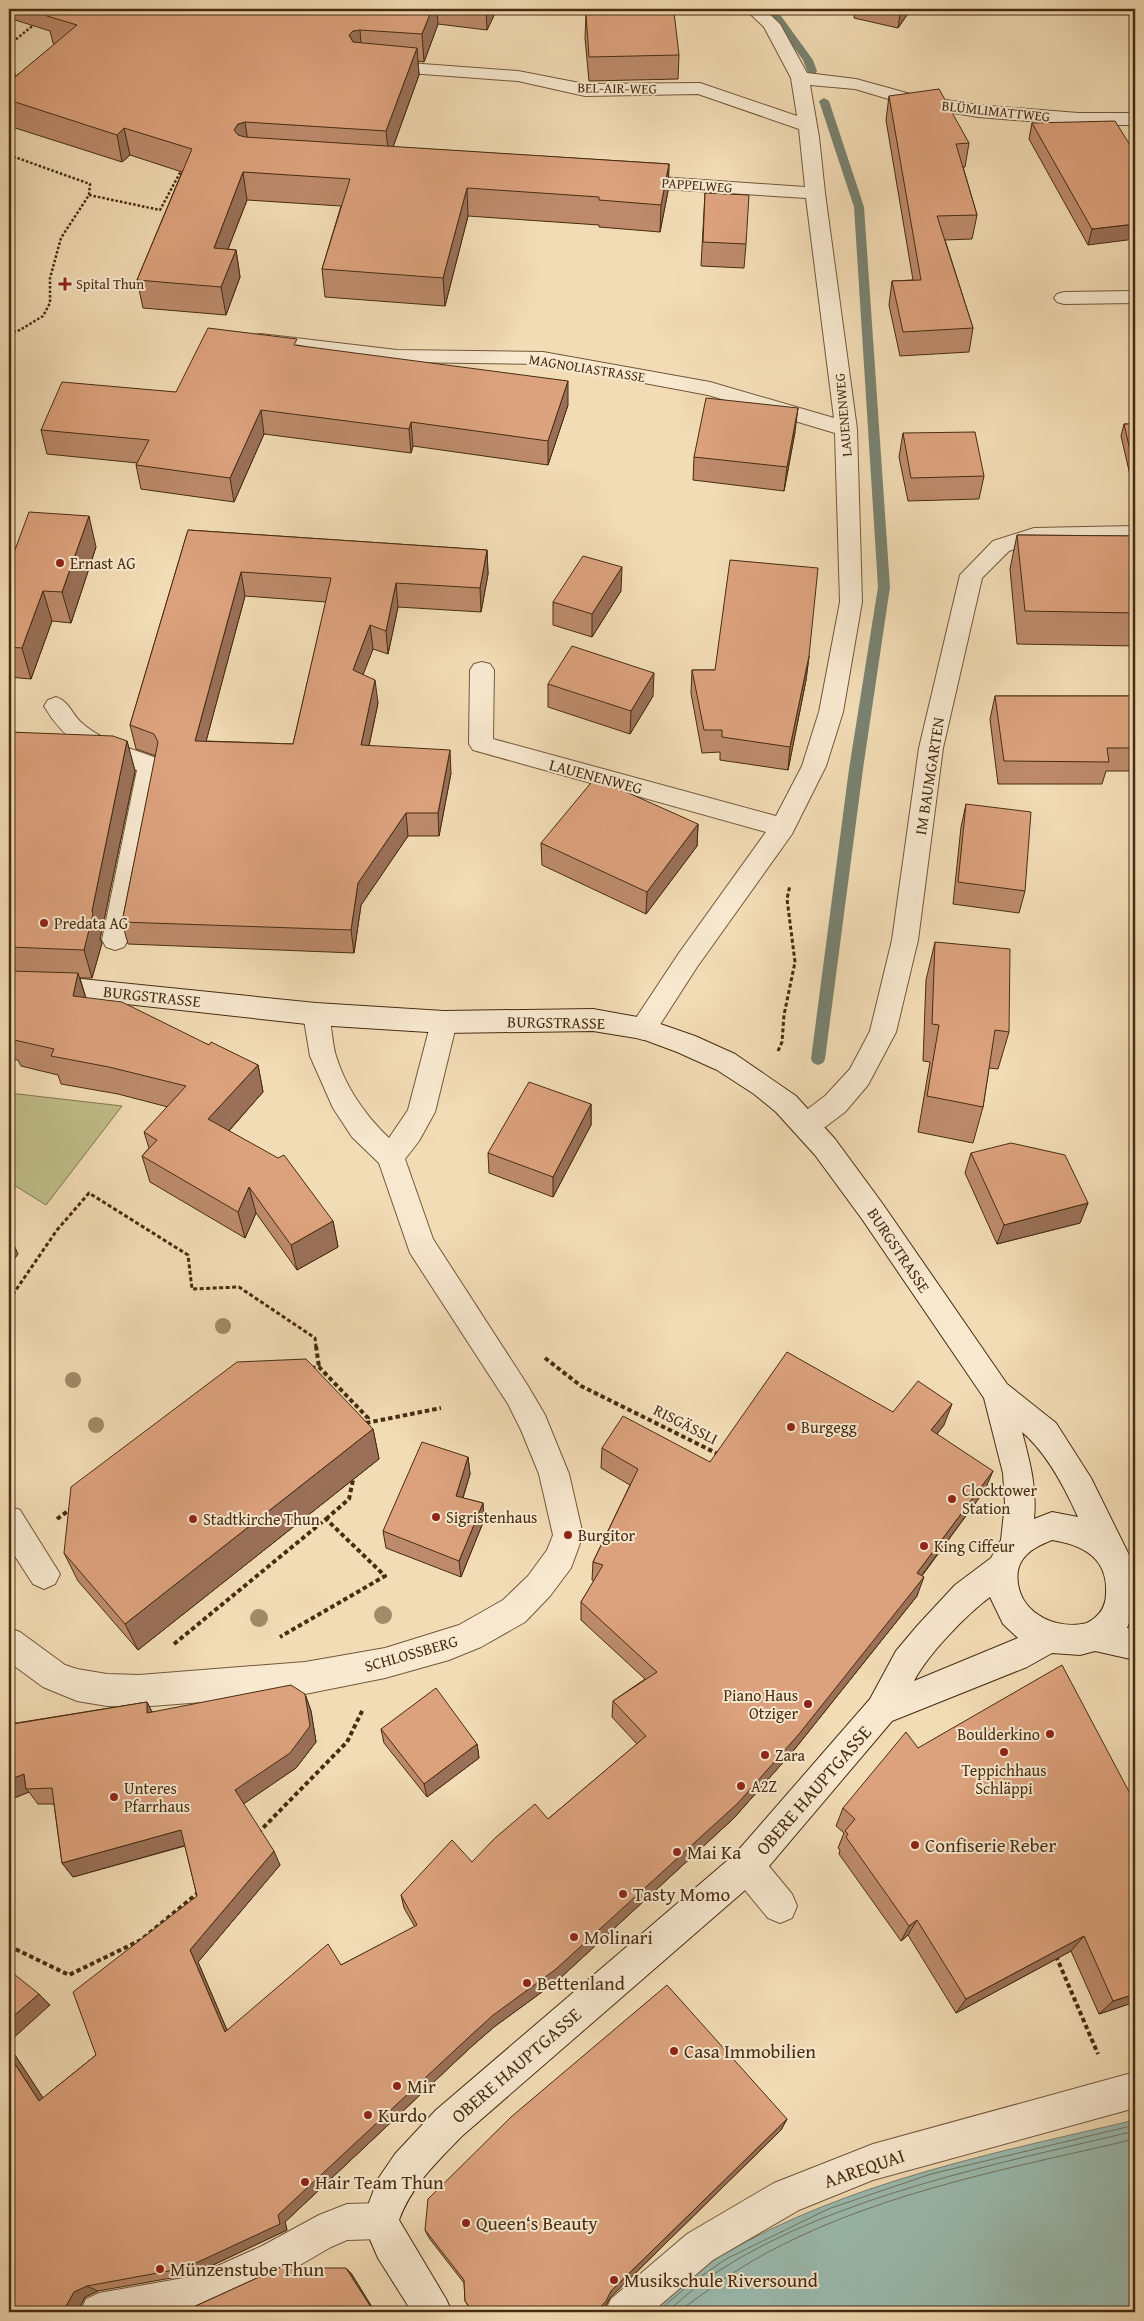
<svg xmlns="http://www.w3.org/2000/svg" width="1144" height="2321" viewBox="0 0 1144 2321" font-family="'Gentium Book Plus',serif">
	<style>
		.green { fill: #c0bf8a; stroke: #84764e }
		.water { fill: #9bbbb0; stroke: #798270 }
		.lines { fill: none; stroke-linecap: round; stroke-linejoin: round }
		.shore { stroke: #717460; stroke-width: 1 }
		.stream { fill: #798270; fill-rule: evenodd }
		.lane-casing { stroke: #72583a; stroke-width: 2 }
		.street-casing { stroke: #72583a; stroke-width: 2 }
		.secondary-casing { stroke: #472c11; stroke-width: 2 }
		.path-far2 { stroke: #472c11; stroke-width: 2.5; stroke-dasharray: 2.5 2; stroke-linecap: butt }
		.path-far1 { stroke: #472c11; stroke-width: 3; stroke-dasharray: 4 2.5; stroke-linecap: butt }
		.path { stroke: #472c11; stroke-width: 4; stroke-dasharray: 4.5 3; stroke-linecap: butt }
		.lane { fill: #f7e8cf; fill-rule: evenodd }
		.street { fill: #f7e8cf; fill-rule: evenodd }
		.secondary { fill: #f7e8cf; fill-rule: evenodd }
		.tree { fill: #a18b68 }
		.wall { fill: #bd8b6c; stroke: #472c11; fill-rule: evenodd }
		.shaded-wall { fill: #9a7158; stroke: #472c11 }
		.building { fill: #dca27d; stroke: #472c11; fill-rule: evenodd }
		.poi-dot { fill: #8f2418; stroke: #f7e8cf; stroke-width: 2 }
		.labels { text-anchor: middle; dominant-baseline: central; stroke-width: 4; stroke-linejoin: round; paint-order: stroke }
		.far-street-label { font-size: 14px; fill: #472c11; stroke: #f7e8cf }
		.far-poi-label { font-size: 14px; fill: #472c11; stroke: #f7e8cf; text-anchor: start }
		.poi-label { font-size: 16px; fill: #472c11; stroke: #f7e8cf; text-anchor: start }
		.street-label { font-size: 16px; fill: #472c11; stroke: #f7e8cf }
		.near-street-label { font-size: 19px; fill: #472c11; stroke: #f7e8cf }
		.near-poi-label { font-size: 19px; fill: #472c11; stroke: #f7e8cf; text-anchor: start }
	</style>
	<rect width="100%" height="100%" fill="#f2dcb5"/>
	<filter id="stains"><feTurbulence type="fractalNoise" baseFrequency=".004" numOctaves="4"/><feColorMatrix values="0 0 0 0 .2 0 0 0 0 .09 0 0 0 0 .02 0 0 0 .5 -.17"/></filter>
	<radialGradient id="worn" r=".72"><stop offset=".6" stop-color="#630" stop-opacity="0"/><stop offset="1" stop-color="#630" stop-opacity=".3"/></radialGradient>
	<path class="green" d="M9,1093l113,13 -76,99 -37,-23z"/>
	<path class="water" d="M1135,2120v192h-486c24,-20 48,-42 75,-58 126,-73 271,-101 411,-134z"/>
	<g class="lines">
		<g class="shore">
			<path d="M657,2312l33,-28 36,-25 102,-50 103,-35 204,-49"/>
			<path d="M667,2312c17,-15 34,-30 53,-42 117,-75 281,-107 415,-139"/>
			<path d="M678,2312c33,-24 65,-48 102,-66 110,-56 236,-79 355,-107"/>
		</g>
		<g class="stream">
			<path d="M766,9h10l37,51 4,11 -1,2h-8l-5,-13z"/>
			<path d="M824,98l5,3 35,106 26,380 -27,182 -38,290 -2,4 -5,2 -5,-2 -2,-4 38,-290 29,-182 -24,-380 -35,-106z"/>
		</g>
		<g class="lane-casing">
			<g id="lane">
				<path d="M1135,291v12l-71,1 -7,-2 -3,-4 3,-4 7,-2z"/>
				<path d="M56,697c14,5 16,18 27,27 21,18 50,25 76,35l3,6 -34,175 -4,7 -9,3 -9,-3 -4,-7 35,-170c-42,-16 -69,-23 -93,-64l4,-6z"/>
				<path d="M316,1003l9,4c8,15 6,33 11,49 10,32 30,60 53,82l19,-28 23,-88 4,-7 9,-4 9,4 4,7 -22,90 -16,29 -14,18 28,80 95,147 17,29 24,59 14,61 -12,33 -21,28 -25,26 -44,25 -32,13 -64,18 -80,16 -166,13 -32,-1 -30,-5 -34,-14 -34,-25v-34l11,4 45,33 12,4 30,5 32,1 166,-13 80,-14 74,-23 44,-25 25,-24 19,-26 6,-15 -14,-61 -18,-44 -13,-26 -98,-151 -31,-90 -27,-26 -19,-29 -23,-52 -7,-42 4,-7z"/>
				<path d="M9,1506l11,4 40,64 -5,10 -11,5 -11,-5 -24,-37z"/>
			</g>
		</g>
		<g class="street-casing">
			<g id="street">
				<path d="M745,9h19l16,15 27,49 49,6 58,16 64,10 100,8h57v12h-57l-100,-8 -66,-11 -57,-17 -45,-4 9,52 6,56 32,236 5,173 -19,110 -17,54 -34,68 -95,133 -45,70 -9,3 -9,-3 -4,-8 4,-8 45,-68 87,-121 -293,-82 -4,-6 1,-74 4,-6 8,-2 8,2 4,6 -1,69 283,77 26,-50 17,-54 21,-110 -5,-169 -127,-38 -165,-31 -146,-2 -136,-16 -7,-1 -3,-5 3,-5 7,-1 136,16 146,2 167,30 124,36 -28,-220 -174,-11 -7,-2 -3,-4 3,-4 7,-2 173,12 -6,-58 -101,-35 -113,2 -67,-15 -136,-10 -6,-1 -3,-4 3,-4 6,-1 136,10 67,13 115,-1 97,33 -6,-38 -27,-51z"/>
				<path d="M1135,526v14l-100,2 -26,9 -27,27 -39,170 -25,192 -22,92 -28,53 -23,27 -28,21 -10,3 -10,-3 -4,-8 4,-8 28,-21 25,-27 20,-38 22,-91 27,-192 41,-173 33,-34 41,-13z"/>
				<path d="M747,1849l12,5 33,40 5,12 -5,12 -12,5 -12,-5 -33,-40 -5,-12 5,-12z"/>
				<path d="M1135,2072v36l-262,72 -74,30 -86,50 -61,52h-47l6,-13 76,-65 87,-51 99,-39z"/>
				<path d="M380,2203l13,5 5,13 -5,13 -13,5 -33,1 -16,7 -43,25 -90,40h-118l6,-13 13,-6 96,-17 67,-30 57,-31 28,-11z"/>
			</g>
		</g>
		<g class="secondary-casing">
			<path id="secondary" d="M9,977l63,1 244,25 128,8 149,-2 50,9 52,18 40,18 61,42 39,43 47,64 125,181 49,39 35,55 43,87 1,43 -8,20 8,2v30l-40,-9 -15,4 -28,-2 -25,14 -135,54 -133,157 -297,258c-25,26 -51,50 -63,84l47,79 6,13h-40l-34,-54 -16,-37 16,-42 17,-25 41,-44 299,-256 135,-155 26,-48 21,-25 38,-41 36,-27 10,-18 4,-37 -2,-30 -19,-75 -122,-179 -47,-64 -39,-43 -22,-18 -37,-24 -40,-18 -35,-13 -49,-8 -149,2 -128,-8 -244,-27 -63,-1zM1022,1432c25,21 43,56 56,85l-26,-5 -18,7c3,-31 -4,-57 -12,-87zM1052,1540c31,5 56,18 54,53 0,14 -6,23 -19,30 -28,7 -64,-7 -69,-39 -1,-7 -1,-15 3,-22 7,-12 19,-17 31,-22zM990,1597l13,27 15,14 -104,43c14,-27 52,-66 76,-84z"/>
		</g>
		<g class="path-far2">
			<path d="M9,45l27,-22"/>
			<path d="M9,73l11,3"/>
			<path d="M9,155l81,29 -1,11"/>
			<path d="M9,333l11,-3 23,-14 7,-13v-25l11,-40 28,-43 71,15 22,-41"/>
		</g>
		<g class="path-far1">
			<path d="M778,1051l4,-9 2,-27 11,-53 -8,-63 3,-14"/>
			<path d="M9,1300l48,-70 32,-37 99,62 4,34 47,-2 76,51 1,9"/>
		</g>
		<g class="path">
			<path d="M316,1346l3,21"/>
			<path d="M545,1358l36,28 137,68"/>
			<path d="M311,1368l8,-1 49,51 -2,7"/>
			<path d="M366,1423l75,-15"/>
			<path d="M57,1519l15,-11"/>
			<path d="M326,1519l23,-20 5,-24"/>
			<path d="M174,1644l152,-125 59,57 -105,61"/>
			<path d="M258,1833l89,-91 16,-33"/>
			<path d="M9,1946l60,29 72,-35 58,-48"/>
			<path d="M1056,1956l42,98"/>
		</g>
		<use href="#lane" class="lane"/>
		<use href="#street" class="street"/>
		<use href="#secondary" class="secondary"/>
	</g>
	<g class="tree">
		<circle cx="223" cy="1326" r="8"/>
		<circle cx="73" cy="1380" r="8"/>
		<circle cx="96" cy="1425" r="8"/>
		<circle cx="383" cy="1615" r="9"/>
		<circle cx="259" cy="1618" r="9"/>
	</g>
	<g class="wall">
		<path d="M9,9h488l-10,21 -49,-6 -14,38 -6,-1 1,14 -26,72 276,17 -1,27 -8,41 -61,-5v-2l-131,-9 -23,90 -120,-9 -3,-28 19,-63 -94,-6 -19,49 8,1 4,27 -14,38 -83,-7 -6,-28 45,-108 -52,-17 -8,7 -113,-36v-44l46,-38 -2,-1 -3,-12 -41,-13z"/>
		<path d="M855,9h56l-13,19 -44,-10z"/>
		<path d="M586,14l93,41 -1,24 -89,2 -4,-43z"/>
		<path d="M889,96l80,47 -4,24h-2l14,48 -5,24 -27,1 28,88 -4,24 -69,4 -11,-51 3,-24 21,-1 -27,-160z"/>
		<path d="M1032,123l103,30 -47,92 -59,-106z"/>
		<path d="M705,193l41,51 -2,24 -43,-2z"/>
		<path d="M297,345l271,60 -20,60 -135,-19 -2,7 -147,-19 -30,68 -93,-13 -5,-24 2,-2 -91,-9 -6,-24 135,-38z"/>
		<path d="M1124,424h11v51h-5l-9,-39z"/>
		<path d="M795,432l-11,59 -91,-11 1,-23z"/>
		<path d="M903,433l81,43 -5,23 -71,2 -9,-44z"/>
		<path d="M188,530l299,20 1,24 -7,38 -83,-5 -10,47 -15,-5 -10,25 15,29 -9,43 82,27 -12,63h-31l-47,69 -7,48 -226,-9 -6,-22 34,-166 -20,-7 -6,-24zM245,596l81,6 -33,142 -87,-3z"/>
		<path d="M1017,535l118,1v110l-118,-2 -7,-75z"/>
		<path d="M96,547l-25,76 -19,-2 -21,58 -22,-2v-111z"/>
		<path d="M621,591l-29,46 -39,-12v-23z"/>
		<path d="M809,656l-3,24 -18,90 -68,-10v-8l-18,1 -11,-60 1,-23h23z"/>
		<path d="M548,684l105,12 -23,38 -82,-27z"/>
		<path d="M995,696h140v75h-29l-4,13h-104l-8,-65z"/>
		<path d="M9,732l118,9 8,30 -35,168 2,4 -10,35h-12l6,20 123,47 49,20 5,27 -34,39 104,90 5,26 -41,23 -41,-57 -11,25 -95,-56 -8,-26 7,-8 -5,-16 24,-25 -50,-13 -57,-10 -3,-9 -37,-9 -3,-6 -9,-1z"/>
		<path d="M966,804l59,87 -6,22 -66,-9 8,-77z"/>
		<path d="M698,824l-1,22 -51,68 -104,-49 -1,-22z"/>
		<path d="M935,942l74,90 -11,37 -9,-1 -6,39 -10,36 -55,-11 12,-70 -7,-1 3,-81z"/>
		<path d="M591,1104v21l-38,72 -64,-24 -1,-20z"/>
		<path d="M971,1153l117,50 -8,20 -83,21 -32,-71z"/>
		<path d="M893,1412l51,13 -7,9 48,56 -63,86 -5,20 -123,154 -60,68 -177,163 -63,46 -23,20 -186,175 2,8 -93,44 -96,17 -13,6 -6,12h110l101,-46 5,5 56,5 24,39h-366v-266l34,52 53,-43 101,-159 -12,-50 -112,31 -11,-14 -8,-59h-16l-9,-12 -20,8v-77h7l131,-21 5,10 153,-18 6,17 5,31 -20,26 -53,36 37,61 -82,97 29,68 114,-65 74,-38 -11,-19 -3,-13 71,-33 76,-43 89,-75 -25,-27 1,-16 32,-22 -64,-59v-18l13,-21 -2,-1 1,-18 37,-77 -29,-17 1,-20 108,14z"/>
		<path d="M373,1429l6,30 -241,191 -60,-69 -14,-28z"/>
		<path d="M468,1457l2,17 -7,24 20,5 1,17 -23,57 -75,-29 -3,-17z"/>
		<path d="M381,1729l96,15 2,14 -52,39 -43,-54z"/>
		<path d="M918,1748l217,55v199l-36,12 -28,-63 -115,62 -48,-78 -7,6 -62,-87 1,-4 -2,-2 6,-15 -8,-7 7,-18z"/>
		<path d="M787,2119l-6,11 -171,168 -5,9 -4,5h-129l-7,-11 -1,-18 -35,-45 -4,-8z"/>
	</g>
	<g class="shaded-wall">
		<path d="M432,9h5l1,15 -14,38 -2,-28z"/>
		<path d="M486,9h11l-10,21z"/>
		<path d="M901,9h10l-13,19z"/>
		<path d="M360,30l2,27 -13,-22 4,-4z"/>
		<path d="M417,48l2,27 -30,83 -3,-27z"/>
		<path d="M245,122l4,27 -8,2 -7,-21 4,-6z"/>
		<path d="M124,128l6,27 -8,7 -5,-27z"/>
		<path d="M669,164l-1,27 -8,41 1,-27z"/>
		<path d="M243,172l4,28 -29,75 -4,-27z"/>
		<path d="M467,188l1,28 -23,90 -2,-28z"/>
		<path d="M1135,224v15l-47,6 4,-16z"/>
		<path d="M236,250l4,27 -14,38 -5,-28z"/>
		<path d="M568,381v24l-20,60v-24z"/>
		<path d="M798,408l-3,24 -11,59 3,-24z"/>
		<path d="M261,410l3,24 -30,68 -4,-24z"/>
		<path d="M411,422l2,24 -2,7 -2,-24z"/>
		<path d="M89,516l7,31 -25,76 -9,-31z"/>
		<path d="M487,550l1,24 -7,38 -1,-24z"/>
		<path d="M622,567l-1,24 -29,46v-23z"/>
		<path d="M241,572l4,24 -45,168 -5,-23z"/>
		<path d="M396,583l2,24 -10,47 -2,-23z"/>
		<path d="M43,591l9,30 -21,58 -9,-31z"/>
		<path d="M370,625l3,24 -17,44 -3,-23z"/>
		<path d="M809,656l-3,24 -18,90 2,-23z"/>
		<path d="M654,673l-1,23 -23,38 1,-23z"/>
		<path d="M375,680l3,23 -14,66 -3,-24z"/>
		<path d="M127,741l8,30 -35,168 2,4 -10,35 -8,-28z"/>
		<path d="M450,750l1,23 -12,63 -1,-23z"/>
		<path d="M406,813l2,23 -47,69 -7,48 -3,-23 7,-47z"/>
		<path d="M698,824l-1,22 -51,68 1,-22z"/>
		<path d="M78,973l9,29 -14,-6z"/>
		<path d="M258,1065l5,27 -48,54 -7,-27z"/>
		<path d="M591,1104v21l-38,72v-20z"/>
		<path d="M249,1187l7,26 -11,25 -7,-26z"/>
		<path d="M1088,1203l-8,20 -83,21 7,-19z"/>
		<path d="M333,1221l5,26 -41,23 -6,-25z"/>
		<path d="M10,1236l8,18 -9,13v-29z"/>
		<path d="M952,1404l-8,21 -20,25 7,-20z"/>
		<path d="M373,1429l6,30 -241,191 -13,-26z"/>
		<path d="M468,1457l2,17 -12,39 -2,-17z"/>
		<path d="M993,1471l-8,19 -75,101 7,-18z"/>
		<path d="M483,1503l1,17 -23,57 -2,-16z"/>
		<path d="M924,1577l-7,19 -123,154 -60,68 -177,163 -63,46 -23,20 -186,175 2,8 -93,44 -9,-6 93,-53z"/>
		<path d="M305,1694l6,17 5,31 -20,26 -54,37 -7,-15z"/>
		<path d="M147,1702l8,17 -8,-6z"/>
		<path d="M477,1744l2,14 -52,39 -3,-13z"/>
		<path d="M24,1774l2,15 3,3 -20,8v-20z"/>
		<path d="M181,1830l9,14 -117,33 -11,-14z"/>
		<path d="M274,1851l6,14 -82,97 34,80 -7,-10 -35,-82z"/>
		<path d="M917,1920l-9,15 -7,6 8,-15z"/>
		<path d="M1084,1936l-13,15 -115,62 10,-14z"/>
		<path d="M39,1994l11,11 -41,37v-22z"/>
		<path d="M1135,1994v8l-36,12 14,-13z"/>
		<path d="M9,2046l42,64 -12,-9 -30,-46z"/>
		<path d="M787,2119l-6,11 -171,168 -5,9 -4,5h-5l15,-21z"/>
		<path d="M346,2268l5,5 24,39h-1z"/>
		<path d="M87,2286l11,5 -13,6 -7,14 -10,-2 -2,-3 8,-14z"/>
	</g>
	<g class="building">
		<path d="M56,9h376l-10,25 -62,-4 -7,1 -4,4 4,7 64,6 -31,83 -141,-9 -7,2 -4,6 4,5 7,2 424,27 -8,41 -62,-5v-3l-132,-9 -24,90 -121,-9 28,-90 -107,-7 -29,76 22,2 -15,37 -84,-7 55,-131 -68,-21 -7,7 -108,-35v-18l68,-57 -30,-9z"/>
		<path d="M674,12l5,43 -90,2 -3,-43z"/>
		<path d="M939,89l30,54 -13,1 21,71 -40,1 36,112 -70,4 -11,-51 29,-1 -32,-184z"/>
		<path d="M1115,121l20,32v71l-43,5 -60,-106z"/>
		<path d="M705,193l44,2 -3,49 -43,-2z"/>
		<path d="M208,328l89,11 -3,6 274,36 -20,60 -137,-19 -2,7 -148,-19 -31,68 -94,-13 13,-25 -108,-10 21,-48 114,10z"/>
		<path d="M706,398l92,10 -11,59 -93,-10z"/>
		<path d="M1124,424h11v39h-2z"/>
		<path d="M975,432l9,44 -73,2 -8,-45z"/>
		<path d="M29,512l60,4 -27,76 -19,-1 -21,57 -13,-1v-81z"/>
		<path d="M188,530l299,20 -7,38 -84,-5 -10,48 -16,-6 -17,45 22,10 -14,65 89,5 -12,63h-32l-48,70 -7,47 -229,-8 36,-180 -4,-8 -24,-9zM241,572l90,6 -38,166 -98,-3z"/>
		<path d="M1017,535l118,1v77l-110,-2z"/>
		<path d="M583,556l39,11 -30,47 -39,-12z"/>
		<path d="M730,560l88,8 -9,88 -19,91 -68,-10v-7h-18l-12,-60h23z"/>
		<path d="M572,646l82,27 -23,38 -83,-27z"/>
		<path d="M995,696h140v52h-28l2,14 -105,-1z"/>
		<path d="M9,732l104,4 14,5 -35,170 1,3 -9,36 -75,-3z"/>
		<path d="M595,778l103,46 -51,68 -106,-49z"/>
		<path d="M966,804l65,8 -6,79 -67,-9z"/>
		<path d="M935,942l75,7 -1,83 -14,-2 -12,77 -56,-11 12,-71 -7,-1z"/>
		<path d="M9,971l69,2 -5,23 49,6 87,43 2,-3 47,23 -50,54 70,39 6,-3 49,66 -42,24 -42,-58 -11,25 -96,-56 15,-16 -13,-8 42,-46 -77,-19 -58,-11 3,-7 -44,-10 2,-6h-3z"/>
		<path d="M529,1082l62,22 -38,73 -65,-24z"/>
		<path d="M1011,1143l54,12 23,48 -84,22 -33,-72z"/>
		<path d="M787,1352l106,60 25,-31 34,23 -21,26 62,41 -76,102 7,4 -125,157 -61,69 -182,166 -64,47 -23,21 -191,178 2,9 -95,44 -98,18 -13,6 -8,14 2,3h121l101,-46 1,5h55l28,44h-365v-257l30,46 57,-46 -23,-63 124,-96 -16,-66 -119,33 -10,-75 -26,1 -2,-15 -15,6v-57l6,-1 -2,2 134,-22v11l144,-28 14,9 5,32 -20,27 -55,37 39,61 -84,99 35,82 103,-88 13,21 76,-40 -16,-30 51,-55 20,22 23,-24 40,-34 13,15 98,-83 -33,-35 44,-29 -76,-70 22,-37 -10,-3 45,-93 -36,-21 21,-32 87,46z"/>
		<path d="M306,1359l67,70 -248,195 -61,-71 7,-66 166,-125z"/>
		<path d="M422,1442l46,15 -12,39 27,7 -24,58 -76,-30z"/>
		<path d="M1062,1665l73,138v191l-22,7 -29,-65 -118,63 -49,-79 -8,6 -63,-89 2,-3 -3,-3 10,-12 -12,-11 63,-76 12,16z"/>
		<path d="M436,1688l41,56 -53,40 -43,-55z"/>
		<path d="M9,1970l30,24 -30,26z"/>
		<path d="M667,1985l120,134 -176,172 -5,10 -10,11h-123l-8,-11 -1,-21 -39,-50 3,-31 83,-82z"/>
	</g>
	<g class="poi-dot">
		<path d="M62.5 276.5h5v5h5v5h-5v5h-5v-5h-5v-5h5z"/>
		<circle cx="60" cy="563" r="5"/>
		<circle cx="44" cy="923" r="5"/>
		<circle cx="791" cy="1427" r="5"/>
		<circle cx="952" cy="1499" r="5"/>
		<circle cx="436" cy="1517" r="5"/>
		<circle cx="193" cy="1519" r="5"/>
		<circle cx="568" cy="1535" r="5"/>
		<circle cx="924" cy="1546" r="5"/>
		<circle cx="808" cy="1704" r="5"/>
		<circle cx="1050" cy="1734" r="5"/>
		<circle cx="1004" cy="1752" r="5"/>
		<circle cx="765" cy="1755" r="5"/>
		<circle cx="741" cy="1786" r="5"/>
		<circle cx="114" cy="1797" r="5"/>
		<circle cx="915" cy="1845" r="5"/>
		<circle cx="677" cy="1852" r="5"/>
		<circle cx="623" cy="1894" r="5"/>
		<circle cx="574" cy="1937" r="5"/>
		<circle cx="527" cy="1983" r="5"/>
		<circle cx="674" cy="2051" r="5"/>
		<circle cx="397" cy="2086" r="5"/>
		<circle cx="368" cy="2115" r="5"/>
		<circle cx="305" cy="2182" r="5"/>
		<circle cx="466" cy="2223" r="5"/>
		<circle cx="160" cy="2269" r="5"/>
		<circle cx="614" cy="2280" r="5"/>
	</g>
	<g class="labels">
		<g class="far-street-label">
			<text transform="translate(617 88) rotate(1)">BEL-AIR-WEG</text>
			<text transform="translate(996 111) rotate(6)">BLÜMLIMATTWEG</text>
			<text transform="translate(697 185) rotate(4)">PAPPELWEG</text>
			<text transform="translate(587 368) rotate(9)">MAGNOLIASTRASSE</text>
			<text transform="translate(843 415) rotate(-95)">LAUENENWEG</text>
		</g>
		<g class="far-poi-label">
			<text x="76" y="284">Spital Thun</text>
		</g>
		<g class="poi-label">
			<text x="70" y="563">Ernast AG</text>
			<text x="54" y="923">Predata AG</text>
			<text x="801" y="1427">Burgegg</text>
			<text x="962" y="1490">Clocktower<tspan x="962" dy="18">Station</tspan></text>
			<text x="446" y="1517">Sigristenhaus</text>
			<text x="203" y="1519">Stadtkirche Thun</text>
			<text x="578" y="1535">Burgitor</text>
			<text x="934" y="1546">King Ciffeur</text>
			<text x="798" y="1695" text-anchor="end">Piano Haus<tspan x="798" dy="18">Otziger</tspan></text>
			<text x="1040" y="1734" text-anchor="end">Boulderkino</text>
			<text x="775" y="1755">Zara</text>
			<text x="1004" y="1770" text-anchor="middle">Teppichhaus<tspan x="1004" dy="18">Schläppi</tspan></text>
			<text x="751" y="1786">A2Z</text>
			<text x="124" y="1788">Unteres<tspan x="124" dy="18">Pfarrhaus</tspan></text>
		</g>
		<g class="street-label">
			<text transform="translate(596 776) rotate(15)">LAUENENWEG</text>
			<text transform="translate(929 776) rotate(-81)">IM BAUMGARTEN</text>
			<text transform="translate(152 996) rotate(6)">BURGSTRASSE</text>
			<text transform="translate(556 1022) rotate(1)">BURGSTRASSE</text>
			<text transform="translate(899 1250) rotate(56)">BURGSTRASSE</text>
			<text transform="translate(686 1424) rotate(27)">RISGÄSSLI</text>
			<text transform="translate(411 1653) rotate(-16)">SCHLOSSBERG</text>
		</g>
		<g class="near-street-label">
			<text transform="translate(813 1790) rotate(-49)">OBERE HAUPTGASSE</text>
			<text transform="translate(516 2065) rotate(-41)">OBERE HAUPTGASSE</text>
			<text transform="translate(864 2168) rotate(-19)">AAREQUAI</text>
		</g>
		<g class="near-poi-label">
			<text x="925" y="1845">Confiserie Reber</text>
			<text x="687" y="1852">Mai Ka</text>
			<text x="633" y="1894">Tasty Momo</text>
			<text x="584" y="1937">Molinari</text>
			<text x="537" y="1983">Bettenland</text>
			<text x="684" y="2051">Casa Immobilien</text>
			<text x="407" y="2086">Mir</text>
			<text x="378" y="2115">Kurdo</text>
			<text x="315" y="2182">Hair Team Thun</text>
			<text x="476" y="2223">Queen‘s Beauty</text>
			<text x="170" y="2269">Münzenstube Thun</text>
			<text x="624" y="2280">Musikschule Riversound</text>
		</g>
	</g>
	<rect width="1144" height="2321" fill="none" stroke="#f2dcb5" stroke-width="30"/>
	<rect x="10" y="10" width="1124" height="2301" fill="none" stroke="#472c11" stroke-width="2.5"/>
	<rect x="15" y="15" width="1114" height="2291" fill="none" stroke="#472c11"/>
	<rect width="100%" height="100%" filter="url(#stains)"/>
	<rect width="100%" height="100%" fill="url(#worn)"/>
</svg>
